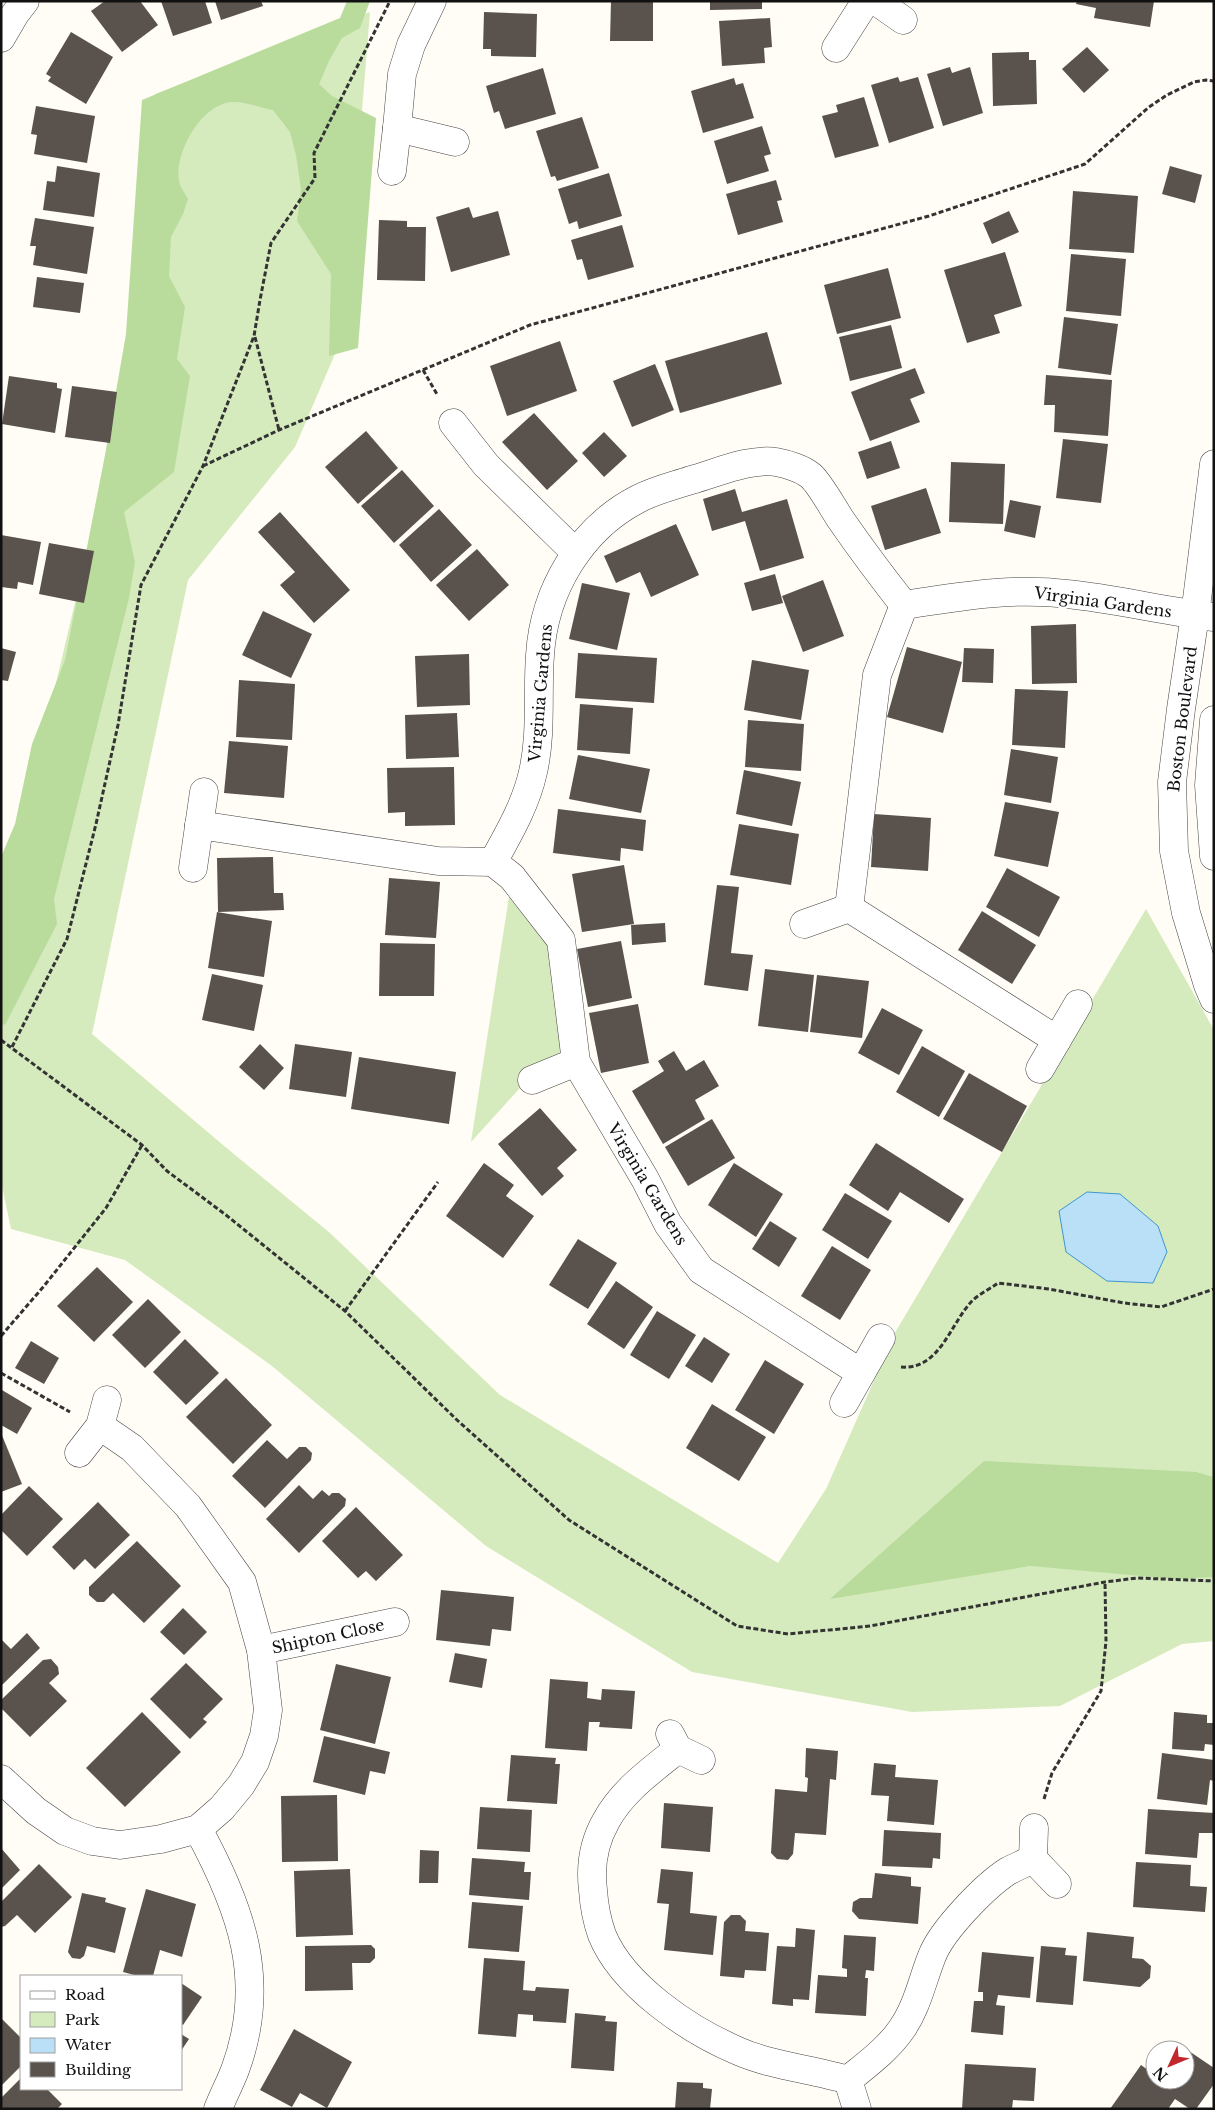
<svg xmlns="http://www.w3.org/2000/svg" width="1215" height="2110" viewBox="0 0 1215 2110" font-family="'Libre Baskerville',serif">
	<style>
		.green { fill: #d5ebbd }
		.forest { fill: #b9dc9c }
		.water { fill: #b9e0f7; stroke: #3f96cf }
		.building { fill: #5a524d }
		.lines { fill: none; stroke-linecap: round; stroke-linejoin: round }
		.minor-casing { stroke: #444; stroke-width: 29 }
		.path { stroke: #333; stroke-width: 3; stroke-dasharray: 5 2.5; stroke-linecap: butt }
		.minor { stroke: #fff; stroke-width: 28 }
		.labels { text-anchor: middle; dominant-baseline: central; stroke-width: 5; stroke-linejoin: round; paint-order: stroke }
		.street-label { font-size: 16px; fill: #111; stroke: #fff }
	</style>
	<rect width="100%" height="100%" fill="#fffdf5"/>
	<g class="green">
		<path d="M370,12l-26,321 -49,114 -107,133 -96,454 131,111 107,88 170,162 278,168 48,-74 70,-158 250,-422 68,121v447l-17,-5 -366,126 200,-32 183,-11v86l-32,3 -122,62 -148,6 -220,-40 -206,-126 -214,-180 -147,-106 -114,-31 -10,-48v-214l50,-263 57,-241 33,-71 14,-298z"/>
		<path d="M512,877l51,56 13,129 -44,18 -13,9 -48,53z"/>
	</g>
	<g class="forest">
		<path d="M347,1h23l-10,27 -18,10 -13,23 -10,23 13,12 44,22 -18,230 -29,8 2,-82 -34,-53 4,-32 -5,-34 -6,-23 -17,-22c-12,-2 -28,-9 -41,-8 -31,2 -58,51 -53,79 1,6 6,12 9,18l-5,15 -12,23 -2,39 16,31 -8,52 13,17 -16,96 -50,40 11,50 -6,36 -75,301 3,25 -52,101 -4,-2v-166l14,-33 17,-80 33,-84 40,-205 21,-121 16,-234 198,-82z"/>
		<path d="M984,1461l213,11 17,5v100l-40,2 -143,-13 -201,33z"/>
	</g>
	<path class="water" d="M1087,1192l33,2 38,32 9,26 -14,31 -46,-2 -41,-29 -7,-41z"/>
	<g class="building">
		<path d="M105,1h35l18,24 -36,27 -31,-41z"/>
		<path d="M161,1h44l7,22 -39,13z"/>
		<path d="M215,1h46l2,5 -42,14z"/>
		<path d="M611,1h42v40h-43z"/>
		<path d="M710,1h52v8l-52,1z"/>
		<path d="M1077,1h77l-4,26 -56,-9 2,-10 -20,-4z"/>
		<path d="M484,12l53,2 -1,43 -45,-1v-7h-8z"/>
		<path d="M770,18l2,29 -8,1 1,15 -43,3 -3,-45z"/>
		<path d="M71,32l42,25 -27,47 -38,-23 3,-4 -5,-3z"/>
		<path d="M1087,47l22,23 -25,23 -22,-24z"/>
		<path d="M1029,52v8h7l1,44 -44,2 -1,-53z"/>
		<path d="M950,67l2,6 18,-6 13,46 -40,13 -16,-52z"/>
		<path d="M543,68l13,46 -51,15 -6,-18 -5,2 -8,-27z"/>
		<path d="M898,77l2,5 18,-5 16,51 -45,15 -18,-58z"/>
		<path d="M734,78l2,7 7,-2 11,35 -51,15 -12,-42z"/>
		<path d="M864,97l15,49 -44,12 -13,-42 16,-4 -2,-7z"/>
		<path d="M36,106l59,10 -8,47 -53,-9 3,-19 -6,-1z"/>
		<path d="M582,117l17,51 -42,13 -2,-5 -4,1 -15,-46z"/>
		<path d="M762,126l9,28 -7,2 5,15 -42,13 -13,-43z"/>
		<path d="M57,166l43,7 -6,44 -51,-7 4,-29 8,1z"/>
		<path d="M1170,166l32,9 -7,28 -33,-9z"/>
		<path d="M609,173l13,43 -43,13 -2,-8 -8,3 -11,-35z"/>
		<path d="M776,180l6,20 -5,1 6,21 -45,13 -12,-41z"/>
		<path d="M1073,191l65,5 -4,57 -65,-4z"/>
		<path d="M469,207l4,11 25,-7 12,44 -59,17 -15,-55z"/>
		<path d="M1009,211l10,21 -27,12 -9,-21z"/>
		<path d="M35,218l59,9 -7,47 -54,-9 3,-19h-6z"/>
		<path d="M379,220l28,1v6h19l-1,54 -48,-1z"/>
		<path d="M622,225l12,42 -46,13 -6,-21 -5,1 -6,-20z"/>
		<path d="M1005,252l17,54 -28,9 6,18 -33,10 -23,-73z"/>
		<path d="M1071,254l55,5 -5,57 -55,-5z"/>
		<path d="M888,268l13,50 -64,16 -13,-49z"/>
		<path d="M37,277l47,6 -4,30 -47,-6z"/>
		<path d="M1064,317l54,7 -7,51 -53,-7z"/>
		<path d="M891,325l11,43 -52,13 -11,-44z"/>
		<path d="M767,332l15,52 -102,29 -15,-52z"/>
		<path d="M560,341l17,50 -70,25 -17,-50z"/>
		<path d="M655,364l19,46 -42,17 -19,-46z"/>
		<path d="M915,368l10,25 -15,6 10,23 -50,19 -19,-49z"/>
		<path d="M1046,375l66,5 -4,56 -54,-4 1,-27h-11z"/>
		<path d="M9,376l48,7v5l5,1 -7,44 -53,-9z"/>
		<path d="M72,386l45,6 -7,51 -45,-6z"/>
		<path d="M534,413l44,48 -31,29 -45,-48z"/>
		<path d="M366,431l32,37 -40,36 -33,-37z"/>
		<path d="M604,432l23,24 -23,21 -22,-24z"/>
		<path d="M1063,439l45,5 -7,59 -45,-5z"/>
		<path d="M891,441l9,27 -33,11 -9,-27z"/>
		<path d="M951,462l54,2 -2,60 -54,-2z"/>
		<path d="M402,470l32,36 -40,37 -33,-37z"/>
		<path d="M926,488l15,45 -56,17 -14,-44z"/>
		<path d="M735,489l7,23 45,-13 17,59 -44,13 -15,-50 -33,10 -9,-32z"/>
		<path d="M1010,500l31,6 -6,32 -31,-7z"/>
		<path d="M439,509l33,36 -41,37 -32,-37z"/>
		<path d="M280,512l70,78 -36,33 -34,-38 15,-13 -37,-40z"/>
		<path d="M676,524l23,51 -48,22 -11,-25 -24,11 -12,-27z"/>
		<path d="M1,535l40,7 -8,43 -15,-3 -1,7 -16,-2z"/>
		<path d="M49,543l45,8 -10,52 -45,-9z"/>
		<path d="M477,549l32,36 -40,36 -33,-36z"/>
		<path d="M775,574l8,29 -31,8 -8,-28z"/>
		<path d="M823,580l21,56 -41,16 -21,-56z"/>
		<path d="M582,583l48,10 -13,57 -48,-11z"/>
		<path d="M263,611l49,23 -21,44 -49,-23z"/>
		<path d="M1076,624l1,59 -45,1 -1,-58z"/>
		<path d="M907,647l55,15 -19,71 -56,-16z"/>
		<path d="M1,648l15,4 -8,29 -7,-1z"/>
		<path d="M964,648l30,1 -1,34 -31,-1z"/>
		<path d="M578,653l79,5 -3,45 -79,-5z"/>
		<path d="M469,654l1,51 -53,2 -2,-51z"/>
		<path d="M752,660l57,10 -8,50 -57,-10z"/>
		<path d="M239,680l56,4 -3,56 -56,-3z"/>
		<path d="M1015,689l53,2 -3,57 -53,-3z"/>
		<path d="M580,704l53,4 -3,46 -53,-4z"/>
		<path d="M457,713l2,44 -53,2 -1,-44z"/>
		<path d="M748,720l56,4 -3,47 -56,-4z"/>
		<path d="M229,741l59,5 -4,52 -60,-5z"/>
		<path d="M1011,749l47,8 -7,46 -47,-8z"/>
		<path d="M578,755l72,14 -9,44 -72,-14z"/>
		<path d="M454,767l1,58 -50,1v-14l-17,1 -1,-45z"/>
		<path d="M744,770l57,12 -9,44 -56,-12z"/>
		<path d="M1005,802l54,10 -11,55 -54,-11z"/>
		<path d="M558,809l88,11 -3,31 -22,-3 -1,13 -67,-8z"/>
		<path d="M874,814l57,4 -3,53 -57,-4z"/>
		<path d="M739,824l60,10 -8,51 -61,-10z"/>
		<path d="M273,857l1,36h9l1,17 -66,2 -1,-54z"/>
		<path d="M624,865l10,59 -52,8 -10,-58z"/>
		<path d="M1007,868l53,29 -21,40 -53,-30z"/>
		<path d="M389,878l51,4 -4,56 -51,-3z"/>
		<path d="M717,885l22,2 -8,66 22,2 -5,36 -44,-6z"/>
		<path d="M982,911l54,34 -24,39 -54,-34z"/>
		<path d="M217,912l55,9 -8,56 -56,-9z"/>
		<path d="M665,923l1,19 -34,3 -1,-20z"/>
		<path d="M621,941l11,57 -44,9 -11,-58z"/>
		<path d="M380,943l55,1 -1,52h-55z"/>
		<path d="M765,969l49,6 -6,57 -50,-6z"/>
		<path d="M212,974l51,11 -9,46 -52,-11z"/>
		<path d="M817,975l52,6 -7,57 -52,-6z"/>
		<path d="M638,1004l11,59 -48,10 -12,-60z"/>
		<path d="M882,1008l41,22 -24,45 -41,-22z"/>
		<path d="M260,1044l24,24 -20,22 -25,-23z"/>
		<path d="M295,1044l57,8 -6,45 -57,-8z"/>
		<path d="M922,1046l43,25 -26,46 -43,-25z"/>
		<path d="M674,1051l12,20 18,-11 15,26 -24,14 10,19 -42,25 -31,-53 32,-20 -6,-10z"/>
		<path d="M359,1057l97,15 -7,52 -98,-15z"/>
		<path d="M969,1073l58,33 -25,46 -59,-33z"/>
		<path d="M540,1108l37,42 -20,18 7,8 -22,20 -44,-52z"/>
		<path d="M712,1119l23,39 -47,28 -23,-39z"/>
		<path d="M876,1143l88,56 -15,24 -49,-31 -12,19 -39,-26z"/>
		<path d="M484,1163l30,22 -8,11 28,20 -31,42 -57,-42z"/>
		<path d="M734,1163l49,31 -27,43 -48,-32z"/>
		<path d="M845,1193l47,28 -24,38 -46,-29z"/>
		<path d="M770,1221l27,17 -18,29 -27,-18z"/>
		<path d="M578,1239l39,24 -29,46 -39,-24z"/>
		<path d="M832,1246l39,24 -31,50 -39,-24z"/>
		<path d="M97,1267l36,35 -39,40 -37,-36z"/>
		<path d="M616,1281l37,26 -29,42 -37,-25z"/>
		<path d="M148,1299l33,33 -36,36 -33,-33z"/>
		<path d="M657,1311l39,24 -27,44 -39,-24z"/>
		<path d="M704,1337l26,17 -18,29 -27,-17z"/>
		<path d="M185,1339l34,34 -33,32 -33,-33z"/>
		<path d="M31,1341l28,17 -15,26 -29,-16z"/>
		<path d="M765,1360l39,24 -30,50 -39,-24z"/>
		<path d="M226,1378l46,47 -39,39 -47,-47z"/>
		<path d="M2,1390l30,18 -15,26 -16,-9z"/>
		<path d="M712,1404l54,33 -27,44 -53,-33z"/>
		<path d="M1,1433l21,51 -21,8z"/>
		<path d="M267,1440l20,19 12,-12h7l6,6 -1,7 -46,48 -33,-32z"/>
		<path d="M299,1485l14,14 9,-9 7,6 3,-3h7l7,6 -1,7 -46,47 -33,-34z"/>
		<path d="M29,1486l34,33 -36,37 -26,-26v-15z"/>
		<path d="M98,1502l32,33 -35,34 -10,-10 -11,11 -22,-23z"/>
		<path d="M356,1507l47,48 -27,26 -10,-10 -8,7 -36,-37z"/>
		<path d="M137,1541l44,45 -37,37 -31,-30 -9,9h-7l-8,-7v-8z"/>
		<path d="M441,1590l73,7 -3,34 -19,-2 -2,17 -54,-6z"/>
		<path d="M183,1608l24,24 -23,23 -24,-23z"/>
		<path d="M27,1633l13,15 -39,38v-47l10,10z"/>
		<path d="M455,1653l32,6 -5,29 -33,-6z"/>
		<path d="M51,1659l7,8 1,7 -10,9 18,18 -37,36 -29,-29v-8l42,-40z"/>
		<path d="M186,1663l37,36 -20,20 4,3 -17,17 -40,-40z"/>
		<path d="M336,1664l55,13 -16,67 -55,-14z"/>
		<path d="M550,1679l38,3 -1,16 14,2 1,-11 33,2 -3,38 -33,-2 1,-5h-11l-2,29 -42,-3z"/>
		<path d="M142,1712l39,40 -56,55 -39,-39z"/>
		<path d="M1174,1712l33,3v8h7v22l-9,-1 -1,7 -32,-2z"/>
		<path d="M324,1736l66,16 -5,22 -15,-3 -5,24 -52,-13z"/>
		<path d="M806,1748l32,3 -2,29 -6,-1 -4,56 -31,-2 -2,21 -5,6 -11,-1 -6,-6 4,-64 32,3 1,-14 -3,-1z"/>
		<path d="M1162,1753l52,7v21l-4,-1 -3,25 -50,-6z"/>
		<path d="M511,1755l45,3 -1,6h5l-3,40 -50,-3z"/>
		<path d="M874,1763l22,2 -1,12 43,3 -4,45 -47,-4 2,-25 -18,-1z"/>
		<path d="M337,1795l1,66 -56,1 -1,-66z"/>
		<path d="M664,1803l49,4 -3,45 -49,-4z"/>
		<path d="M480,1807l52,3 -2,42 -53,-3z"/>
		<path d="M1148,1809l66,4v20h-15l-2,25 -52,-4z"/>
		<path d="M884,1830l57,3 -1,26 -7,-1 -1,10 -50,-2z"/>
		<path d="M1,1848l19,22 -19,19z"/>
		<path d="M420,1850l19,1 -1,32h-19z"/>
		<path d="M472,1858l53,4 -1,10h7l-2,28 -60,-5z"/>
		<path d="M1136,1862l55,3 -1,21 17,1 -2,25 -72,-5z"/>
		<path d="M39,1864l33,33 -37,36 -18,-18 -12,11 -4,1v-25z"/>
		<path d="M350,1869l3,66 -57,2 -2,-66z"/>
		<path d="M661,1869l32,3 -3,41 27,3 -4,39 -49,-5 5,-46 -12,-1z"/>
		<path d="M875,1873l36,4v9l10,1 -3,37 -59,-5 -7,-8 1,-9 7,-4h12z"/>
		<path d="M146,1889l50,15 -14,53 -22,-7 -7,26h-15l-15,-4z"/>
		<path d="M82,1893l24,5 -1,4 21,6 -11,45 -28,-7 -3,10 -4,3 -8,-1 -4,-6z"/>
		<path d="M472,1902l51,4 -4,46 -51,-4z"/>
		<path d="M731,1915h9l6,6 -1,10 24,2 -3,38 -21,-1 -1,8 -24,-2 4,-54z"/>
		<path d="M796,1928l19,2 -6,70 -16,-1v7l-21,-2 5,-58 18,1z"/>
		<path d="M1087,1932l47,5 -2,21 11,1 8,7 -1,12 -10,9 -57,-6z"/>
		<path d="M844,1935l32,2 -2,34 -8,-1 -1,8h3l-2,38 -51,-3 3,-38 29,2v-8l-5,-1z"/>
		<path d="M371,1945l4,4v9l-5,5h-18l1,27 -48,1v-45z"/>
		<path d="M1041,1946l25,2 -1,7 12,1 -4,49 -37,-3z"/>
		<path d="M982,1952l52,5 -4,41 -32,-3 -2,10 9,1 -2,29 -32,-3 3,-31h9v-9h-5z"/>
		<path d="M484,1958l41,3 -2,29 12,1 1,-4 33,2 -3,34 -33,-2v-6l-15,-1 -2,23 -38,-3z"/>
		<path d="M181,1983l21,14 -19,28 -2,-1z"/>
		<path d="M575,2013l31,3 -1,5 12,1 -3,49 -43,-3z"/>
		<path d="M1,2018l20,20v28l-20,20z"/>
		<path d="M294,2029l58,33 -25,46 -27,-15 -8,14 -32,-17z"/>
		<path d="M181,2034l8,5 -8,12z"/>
		<path d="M1183,2047l31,21v16l-18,25h-6l-15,-10 -7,10h-58l31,-44 14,10v5h30v-30h-4z"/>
		<path d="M965,2064l71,4 -2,33 -21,-1 -1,9h-50z"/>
		<path d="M21,2078v11h26l15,15 -5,5h-56v-11z"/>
		<path d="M677,2082l26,1v5l9,1 -2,20h-35z"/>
	</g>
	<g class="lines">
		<g class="minor-casing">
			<g id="minor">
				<path d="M876,1l27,19"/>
				<path d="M1,38l14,-24 10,-13"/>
				<path d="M836,48l30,-47"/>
				<path d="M397,128l5,-54 9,-29 21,-44"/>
				<path d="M392,171l5,-43 58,14"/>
				<path d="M453,423l33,42 90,88"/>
				<path d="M1214,464l-19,151 -14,94 -9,73 2,69 12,62 22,72 6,14"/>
				<path d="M1214,720l-5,65 5,71"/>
				<path d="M199,825l239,36 55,1"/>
				<path d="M193,868l11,-76"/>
				<path d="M849,908l28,-233 27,-70c53,-8 109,-18 163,-11 49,5 97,17 147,23"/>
				<path d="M804,924l45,-16 208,132"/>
				<path d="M1040,1069l38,-65"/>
				<path d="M532,1080l44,-18"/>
				<path d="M861,1373l-160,-103 -33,-46 -23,-45 -69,-117 -15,-122 -49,-63 -19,-15c16,-29 33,-58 40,-90 9,-39 4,-78 7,-117 4,-64 40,-126 98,-156 17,-9 35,-13 53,-19 26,-7 58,-22 85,-18 11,2 27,7 35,14 9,8 22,32 30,44 20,29 41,57 63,85"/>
				<path d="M844,1403l37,-65"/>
				<path d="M79,1453l21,-27 7,-26"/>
				<path d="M261,1650l134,-28"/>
				<path d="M670,1734l8,15 23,11"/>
				<path d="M678,1749c-26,21 -56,42 -72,72 -12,21 -16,45 -13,69 1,15 4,31 9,45 21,51 87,95 136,116 34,15 74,18 110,29 18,-15 39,-30 53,-50 16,-22 21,-49 31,-74 10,-26 53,-70 76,-85 8,-4 17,-8 25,-12"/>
				<path d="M1,1779l35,32 29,20 27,10 28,4 41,-6 37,-10 24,-21 19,-23 14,-23 9,-26 4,-26 -7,-60 -19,-68 -54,-76 -56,-58 -32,-22"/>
				<path d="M1034,1828l-1,31 24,25"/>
				<path d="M198,1829c43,79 70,152 37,241 -5,13 -12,26 -17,39"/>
				<path d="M848,2080l9,29"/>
			</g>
		</g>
		<g class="path">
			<path d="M255,337l24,93"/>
			<path d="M423,370l15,26"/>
			<path d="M203,466l76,-36 251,-105 399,-109 156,-52 64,-57 18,-12 27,-13 12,-2 8,1"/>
			<path d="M1,1040l141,105 25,26 59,44 119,96 112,109 112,100 168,106 51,8 82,-8 235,-44 32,-4 77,3"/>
			<path d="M12,1047l55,-108 29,-115 22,-99 23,-140 62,-119 51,-130 6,-36 11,-57 44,-65 -1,-25 76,-152"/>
			<path d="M345,1311l93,-129"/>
			<path d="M1,1336l43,-50 62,-78 36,-63"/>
			<path d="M901,1367c39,3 49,-43 71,-66 7,-7 18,-12 26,-18l51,6 75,14 37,4 53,-18"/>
			<path d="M1,1373l69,39"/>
			<path d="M1044,1799l8,-26 49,-82 5,-50 -1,-59"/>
		</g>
		<use href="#minor" class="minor"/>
	</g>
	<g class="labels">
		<g class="street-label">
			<text transform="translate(1103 602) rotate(8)">Virginia Gardens</text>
			<text transform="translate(540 693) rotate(-85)">Virginia Gardens</text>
			<text transform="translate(1182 719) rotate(-83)">Boston Boulevard</text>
			<text transform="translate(648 1184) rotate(59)">Virginia Gardens</text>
			<text transform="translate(328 1636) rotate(-12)">Shipton Close</text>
		</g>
	</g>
	<rect width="1215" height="2110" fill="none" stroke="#111111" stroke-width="5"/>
	<rect x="20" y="1975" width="162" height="115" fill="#ffffff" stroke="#a0a0a0"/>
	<rect x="30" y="1991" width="25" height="8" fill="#ffffff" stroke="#a0a0a0"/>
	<text x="65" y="2000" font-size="15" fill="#111111">Road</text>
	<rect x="30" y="2012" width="25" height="15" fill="#d5ebbd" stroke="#a0a0a0"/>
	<text x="65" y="2025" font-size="15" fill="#111111">Park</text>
	<rect x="30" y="2038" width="25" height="15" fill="#b9e0f7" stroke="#a0a0a0"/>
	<text x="65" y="2050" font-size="15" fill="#111111">Water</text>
	<rect x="30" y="2062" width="25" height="15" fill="#5a524d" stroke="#a0a0a0"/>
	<text x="65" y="2075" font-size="15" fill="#111111">Building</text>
	<g transform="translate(1170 2065) rotate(226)"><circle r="24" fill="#ffffff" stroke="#a0a0a0"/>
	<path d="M0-4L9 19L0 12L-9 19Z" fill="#c4262e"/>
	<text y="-8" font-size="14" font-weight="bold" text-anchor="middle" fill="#111111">N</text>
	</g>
</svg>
